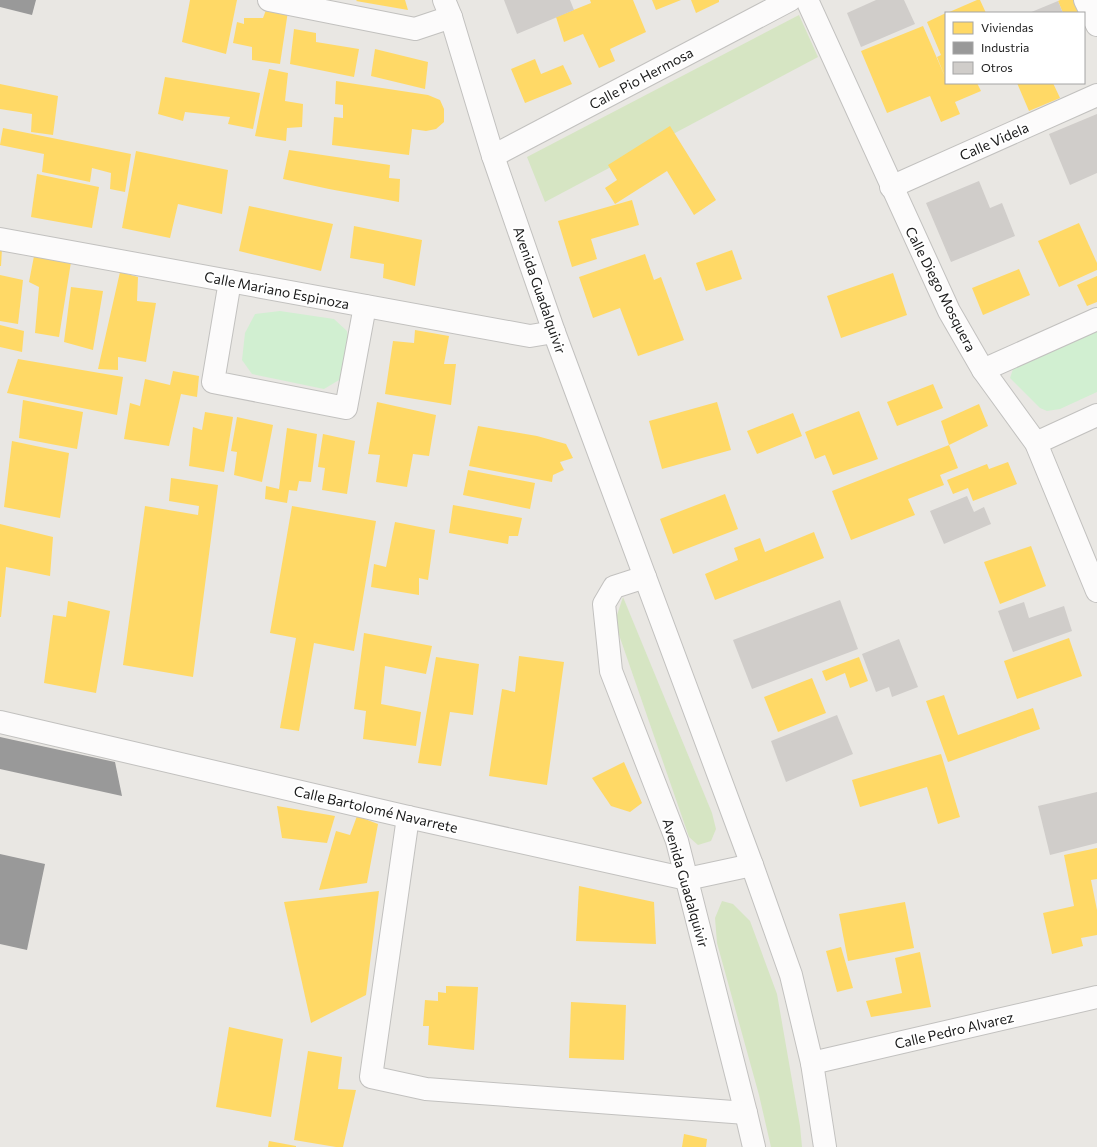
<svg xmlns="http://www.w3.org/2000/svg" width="1097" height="1147" viewBox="0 0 1097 1147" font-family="Commissioner,sans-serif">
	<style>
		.grass { fill: #d6e5c3 }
		.park { fill: #d1efd1 }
		.homes { fill: #ffd966 }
		.industry { fill: #999 }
		.building { fill: #d0cdca }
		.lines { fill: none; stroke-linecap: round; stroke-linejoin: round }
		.minor-casing { stroke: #c2c1bf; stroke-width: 24 }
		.minor { stroke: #fcfbfb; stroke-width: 22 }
		.labels { text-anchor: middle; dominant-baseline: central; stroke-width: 4; stroke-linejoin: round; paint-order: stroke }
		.street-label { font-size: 14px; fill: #1b1b1b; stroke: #fff }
	</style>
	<rect width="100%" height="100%" fill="#e9e7e3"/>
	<g class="grass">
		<path d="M799,15l19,42 -273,145 -18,-45z"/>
		<path d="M623,597l89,216 4,16 -5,12 -13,4 -9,-8 -72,-208v-14z"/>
		<path d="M722,901l11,3 17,17 27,73 23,132 2,21h-31l-12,-52 -42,-152 -2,-25z"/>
	</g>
	<g class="park">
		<path d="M280,311l54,8 13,12 3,18 -2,16 -9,15 -15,9 -72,-15 -10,-14 3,-27 10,-19z"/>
		<path d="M1097,328v64l-37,17 -13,2 -7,-3 -30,-30 4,-12z"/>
	</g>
	<g class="homes">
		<path d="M190,0h47l-11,54 -44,-12z"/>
		<path d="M357,0h48l3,10 -52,-9z"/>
		<path d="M590,0h43l13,32 -36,17 5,12 -16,7 -16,-34 -19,8 -8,-25 35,-14z"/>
		<path d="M652,0h29l-25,10z"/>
		<path d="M691,0h28v2l-23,11z"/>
		<path d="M977,0h3l6,13h-39z"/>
		<path d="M1060,0h14l6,13h-17l-5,-12z"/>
		<path d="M266,10l22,1 -8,53 -28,-4v-13l-19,-4 4,-21 7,2v-6h19z"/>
		<path d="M946,13v70h31l4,8 -26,11 5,12 -19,8 -11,-26 -43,17 -26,-62 62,-25 23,53 -9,-22 4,-2 -14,-33z"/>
		<path d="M294,29l22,4v9l43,7 -5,28 -64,-13z"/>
		<path d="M375,49l53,13 -3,27 -54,-13z"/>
		<path d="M535,59l6,15 22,-9 9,19 -47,19 -14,-34z"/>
		<path d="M269,69l19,4 -3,28 18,3 -1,23 -15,1 -1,13 -31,-5z"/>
		<path d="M165,77l95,16 -7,36 -25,-5 2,-7 -45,-5 -2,9 -25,-7z"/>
		<path d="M336,81l92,14 12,5 4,9v13l-8,7 -10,2 -14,-2 -3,26 -77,-10 2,-28 9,1v-13l-8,-1z"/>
		<path d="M1017,83h36l7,15 -31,13z"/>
		<path d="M0,84l58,12 -5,39 -22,-3 1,-18 -32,-5z"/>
		<path d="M670,126l46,74 -22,15 -27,-44 -52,33 -10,-16 12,-8 -9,-15z"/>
		<path d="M3,128l128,26 -6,38 -15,-3 1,-16 -19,-5 -2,14 -48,-10 2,-18 -44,-9z"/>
		<path d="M289,150l101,15 -1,13 11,1 -1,23 -70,-13 -46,-10z"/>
		<path d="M136,151l92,19 -6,44 -44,-10 -8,34 -48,-10z"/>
		<path d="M37,174l62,13 -7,41 -61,-11z"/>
		<path d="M632,200l7,25 -48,14 6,20 -25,8 -14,-46z"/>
		<path d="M249,206l84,18 -12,47 -82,-20z"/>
		<path d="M1079,223l18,40v7l-38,17 -21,-46z"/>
		<path d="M354,226l68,14 -7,46 -32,-8 1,-14 -34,-6z"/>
		<path d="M0,249h2l-1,17h-1z"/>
		<path d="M732,250l10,29 -36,12 -10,-28z"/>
		<path d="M645,254l9,26 7,-3 23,63 -46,16 -18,-48 -27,10 -14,-41z"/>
		<path d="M34,256l37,6 -12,75 -24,-4 4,-46 -10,-5z"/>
		<path d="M1019,269l11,26 -47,20 -11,-27z"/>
		<path d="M120,272l18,5 -1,24 19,2 -10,59 -28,-5v13l-20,-1z"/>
		<path d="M893,273l14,42 -66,23 -14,-42z"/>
		<path d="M0,275l23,5 -5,44 -18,-3z"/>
		<path d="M1097,276v26l-10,4 -10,-21z"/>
		<path d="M71,287l32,4 -10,59 -29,-8z"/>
		<path d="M0,325l24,6 -2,21 -22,-5z"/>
		<path d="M415,330l34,6 -5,28h12l-5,41 -66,-11 8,-53 21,2z"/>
		<path d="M18,359l105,18 -6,38 -110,-22z"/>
		<path d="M173,371l26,5 -2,21 -16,-3 -12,52 -45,-7 6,-36 10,3 5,-27 25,6z"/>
		<path d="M933,384l10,24 -46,18 -10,-24z"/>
		<path d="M23,400l60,12 -6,37 -58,-11z"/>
		<path d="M377,402l59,13 -7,41 -16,-2 -6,33 -31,-5 4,-27 -12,-1z"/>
		<path d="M717,402l14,48 -69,19 -13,-48z"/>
		<path d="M979,404l9,22 -39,19 -8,-24z"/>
		<path d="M859,411l19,48 -45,16 -8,-20 -10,4 -10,-27z"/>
		<path d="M205,412l28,5 -9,55 -35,-6 4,-39 9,3z"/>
		<path d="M793,413l9,23 -45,18 -10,-23z"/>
		<path d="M237,417l36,8 -11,57 -28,-7 3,-23 -6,-1z"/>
		<path d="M478,426l59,10 29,8 7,14 -13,4 4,8 -11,5 -1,7 -83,-16z"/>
		<path d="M287,428l30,6 -6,48 -12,-1 -2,10 -8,-1 -2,13 -22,-4 1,-13 13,3z"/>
		<path d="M323,434l32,7 -8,53 -25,-4 3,-22 -7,-1z"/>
		<path d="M12,441l57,12 -9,65 -56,-11z"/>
		<path d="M949,445l9,23 -18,7 4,10 -36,14 7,16 -64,25 -19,-49z"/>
		<path d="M1008,462l9,22 -44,17 -5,-13 -15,6 -6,-14 40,-16 2,5z"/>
		<path d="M468,470l67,13 -5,26 -67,-14z"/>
		<path d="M171,478l47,7 -25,192 -70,-12 22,-159 53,9 1,-9 -30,-5z"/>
		<path d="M725,494l13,35 -65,25 -13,-35z"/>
		<path d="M453,505l69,13 -4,18h-9l-1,8 -59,-11z"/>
		<path d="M292,506l84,15 -22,130 -40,-8 -15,88 -19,-3 16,-90 -26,-5z"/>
		<path d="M395,522l40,8 -7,50 -9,-2v17l-48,-8 3,-23 12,3z"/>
		<path d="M0,524l53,13 -3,39 -44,-9 -5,50h-1z"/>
		<path d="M814,532l10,26 -109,42 -10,-26 33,-14 -4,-12 26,-10 5,14z"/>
		<path d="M1031,546l15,40 -46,18 -16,-42z"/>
		<path d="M68,601l42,10 -14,82 -52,-10 9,-68 13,2z"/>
		<path d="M364,633l68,13 -6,28 -41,-8 -4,38 40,8 -5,34 -53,-7 3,-28 -12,-2z"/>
		<path d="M1069,638l13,38 -65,23 -13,-38z"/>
		<path d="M519,656l45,6 -17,123 -58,-9 13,-87 13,3z"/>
		<path d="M436,657l43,7 -6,51 -23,-3 -9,54 -23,-3z"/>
		<path d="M859,657l9,24 -18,7 -5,-15 -19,8 -4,-10z"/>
		<path d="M812,678l14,35 -48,19 -14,-35z"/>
		<path d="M944,695l14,40 75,-27 7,21 -92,33 -22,-61z"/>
		<path d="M941,754l19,63 -22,7 -11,-37 -67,20 -8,-27z"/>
		<path d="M624,762l18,41 -12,9 -19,-6 -19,-28z"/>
		<path d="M277,806l58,10 -8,27 -45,-5z"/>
		<path d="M357,816l21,8 -11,59 -48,7 17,-59 14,4z"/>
		<path d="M1097,848v31l-6,1 6,30v25l-16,3 2,8 -31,8 -9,-41 31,-7 -10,-51z"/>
		<path d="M579,886l75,16 2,42 -80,-3z"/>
		<path d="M379,891l-13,104 -55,28 -27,-121z"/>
		<path d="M905,902l9,46 -66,13 -9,-47z"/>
		<path d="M841,947l12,41 -16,4 -11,-41z"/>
		<path d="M920,952l11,55 -60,10 -5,-16 36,-8 -7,-35z"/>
		<path d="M446,986l32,1 -4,63 -46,-5 1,-19h-6l2,-26 13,1v-9l8,1z"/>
		<path d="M571,1002l55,3 -2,55 -55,-2z"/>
		<path d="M229,1027l54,12 -12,78 -55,-10z"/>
		<path d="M308,1051l34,6 -4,32 18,1 -13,57h-7l-42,-7z"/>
		<path d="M684,1134l23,5 -1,8h-24z"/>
		<path d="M269,1141l27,5v1h-28z"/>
	</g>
	<g class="industry">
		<path d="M0,0h36l-4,15 -32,-8z"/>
		<path d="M0,737l115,25 7,34 -122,-27z"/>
		<path d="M0,854l45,10 -18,86 -27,-6z"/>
	</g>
	<g class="building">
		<path d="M504,0h66l4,10 -57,24z"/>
		<path d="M876,0h28l11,24 -54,23 -14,-34z"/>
		<path d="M1058,1l5,12h-34z"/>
		<path d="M1097,114v59l-27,12 -21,-51z"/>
		<path d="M979,181l11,27 12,-5 13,33 -64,26 -25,-59z"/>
		<path d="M967,496l7,16 10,-5 7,17 -47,20 -14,-33z"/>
		<path d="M840,600l18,49 -106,40 -19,-49z"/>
		<path d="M1024,602l5,16 35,-12 8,25 -59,21 -15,-41z"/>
		<path d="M899,639l19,48 -26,10 -3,-10 -13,5 -14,-38z"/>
		<path d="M837,715l16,39 -67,28 -15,-41z"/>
		<path d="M1097,792v51l-47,12 -12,-49z"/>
	</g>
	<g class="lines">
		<g class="minor-casing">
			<g id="minor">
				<path d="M269,0l146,29 36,-12"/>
				<path d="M444,0l7,17 42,139 61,176 198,533 39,110 21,88 13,84"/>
				<path d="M807,0l142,311 34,59 53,73 61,148"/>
				<path d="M1085,0l12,25"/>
				<path d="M493,156l297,-156"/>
				<path d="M891,187l206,-92"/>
				<path d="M0,239l530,97 24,-4"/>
				<path d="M230,281l-17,101 133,26 19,-102"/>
				<path d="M983,370l114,-51"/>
				<path d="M1036,443l61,-28"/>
				<path d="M645,577l-31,10 -10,17 7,67 66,170 69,272 8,34"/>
				<path d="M0,722l408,95 279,62 65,-14"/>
				<path d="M408,817l-37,260 55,12 320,24"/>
				<path d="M812,1063l285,-66"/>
			</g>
		</g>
		<use href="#minor" class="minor"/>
	</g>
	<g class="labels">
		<g class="street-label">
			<text transform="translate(641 78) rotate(-28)">Calle Pio Hermosa</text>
			<text transform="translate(994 141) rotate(-24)">Calle Videla</text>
			<text transform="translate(941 289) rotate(63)">Calle Diego Mosquera</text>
			<text transform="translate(277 290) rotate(11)">Calle Mariano Espinoza</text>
			<text transform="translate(540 290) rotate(71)">Avenida Guadalquivir</text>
			<text transform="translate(376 809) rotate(13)">Calle Bartolomé Navarrete</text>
			<text transform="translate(686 883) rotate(74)">Avenida Guadalquivir</text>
			<text transform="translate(954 1030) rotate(-13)">Calle Pedro Alvarez</text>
		</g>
	</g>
	<rect x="945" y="12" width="140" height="72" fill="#ffffff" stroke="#a4a4a4"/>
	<rect x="953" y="22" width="20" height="12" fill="#ffd966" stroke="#a4a4a4"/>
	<text x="981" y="32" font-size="12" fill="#1b1b1b">Viviendas</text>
	<rect x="953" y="42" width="20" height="12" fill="#999999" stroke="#a4a4a4"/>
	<text x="981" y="52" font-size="12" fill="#1b1b1b">Industria</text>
	<rect x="953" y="62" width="20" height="12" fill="#d0cdca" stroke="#a4a4a4"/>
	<text x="981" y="72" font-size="12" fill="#1b1b1b">Otros</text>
</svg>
